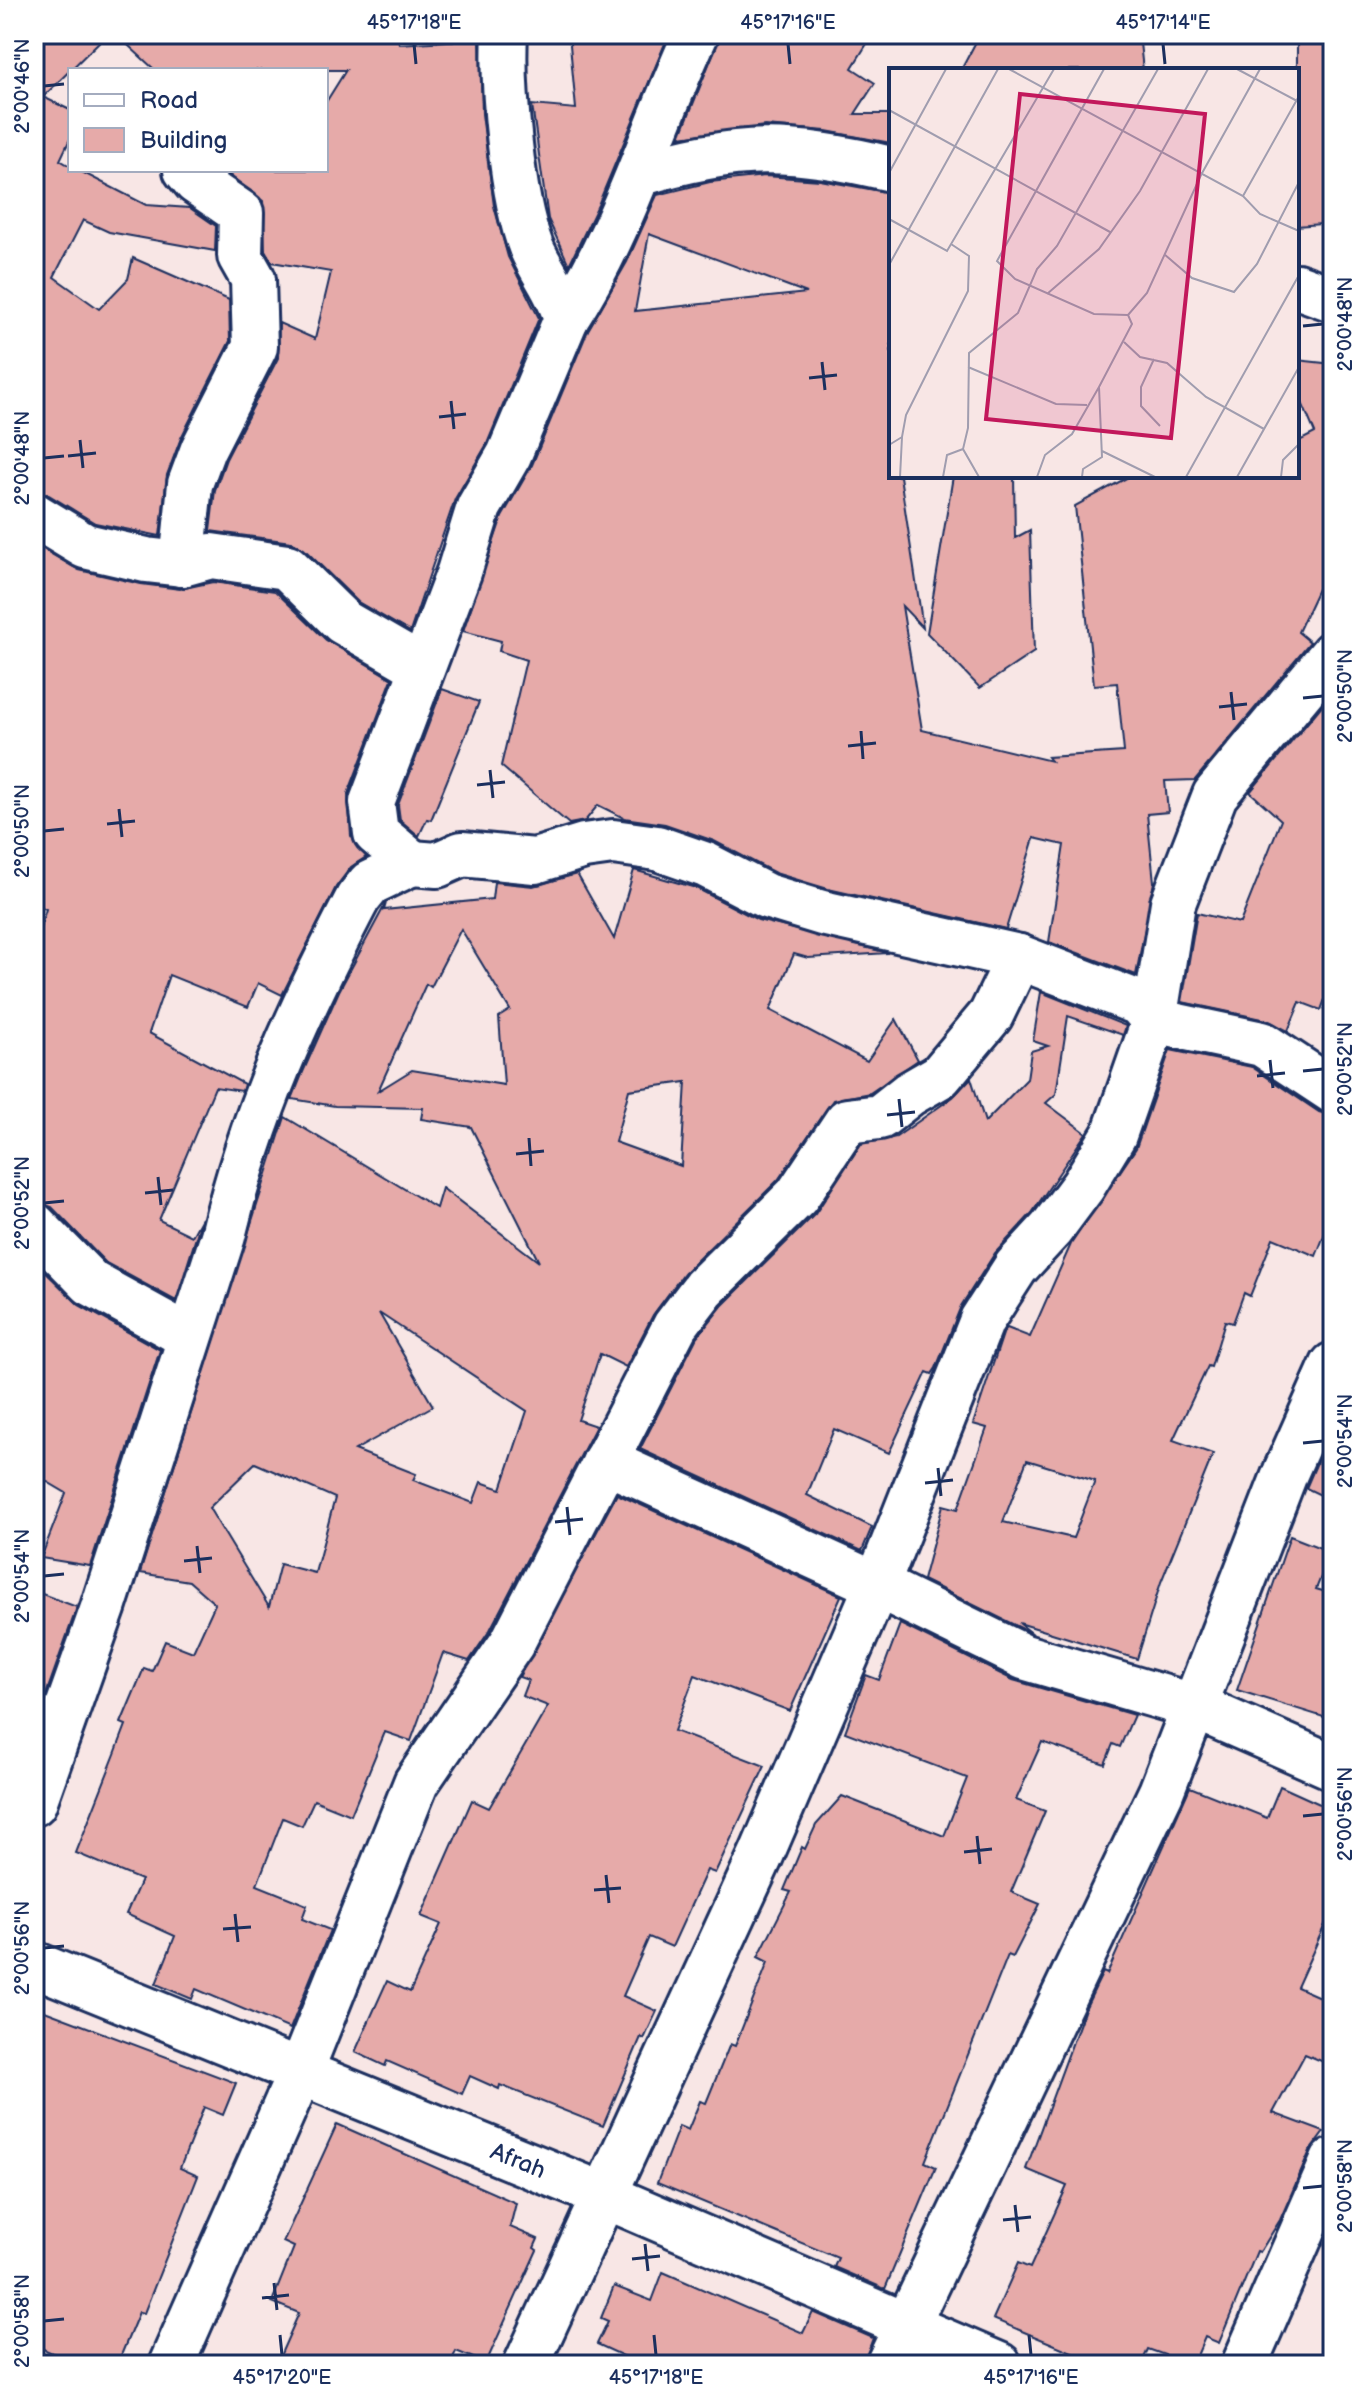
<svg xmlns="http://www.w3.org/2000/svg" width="1367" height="2399" viewBox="0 0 1367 2399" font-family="'Balsamiq Sans',sans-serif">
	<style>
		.building { fill: #e6aaa9; stroke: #1b2f5e; stroke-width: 2; fill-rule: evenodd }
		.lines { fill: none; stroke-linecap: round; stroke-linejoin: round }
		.minor-casing { stroke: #1b2f5e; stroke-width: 50 }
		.minor { stroke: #fff; stroke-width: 44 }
		.ticks { fill: none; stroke: #1b2f5e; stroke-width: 3 }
		.labels { text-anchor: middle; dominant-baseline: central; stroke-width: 6; stroke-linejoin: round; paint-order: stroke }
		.street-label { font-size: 24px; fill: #1b2f5e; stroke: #fff }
		.inset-road { fill: none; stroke: #a09daf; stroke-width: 2 }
		.view { fill: #c2185b; fill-opacity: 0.15; stroke: #c2185b; stroke-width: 4 }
		.inset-edge { fill: none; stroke: #1b2f5e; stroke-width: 4 }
		.neatline { fill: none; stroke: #1b2f5e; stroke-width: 3 }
		.ticks-label { font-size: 20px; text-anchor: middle; fill: #1b2f5e }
	</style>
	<rect width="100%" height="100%" fill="#f8e6e5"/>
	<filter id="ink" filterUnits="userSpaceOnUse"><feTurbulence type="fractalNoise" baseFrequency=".0125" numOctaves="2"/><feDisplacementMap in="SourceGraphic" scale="16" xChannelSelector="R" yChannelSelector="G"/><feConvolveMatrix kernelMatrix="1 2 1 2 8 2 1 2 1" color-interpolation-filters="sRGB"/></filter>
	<g filter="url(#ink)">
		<g class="building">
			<path d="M50,34h57l-64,63 27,13v29l-10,21 10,6v4h8l68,35 44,3 26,18 -1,25 -106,-19 -26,-12 -29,57 45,32 29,-30 5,-21 96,42 1,41 -49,97 -14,37 -7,61 -65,-13 -48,-29 -13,-4v-441z"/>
			<path d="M116,34h282l1,10 81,-5 2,75 12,92 14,51 31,61 -52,126 -32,55 -45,133 -52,-30 -54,-53 -13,-7 -81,-11 5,-41 11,-31 52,-101 1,-35 36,16 16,-67 -59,-10 -7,-12 -2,-49 -40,-31h103v-68l20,-32h-191z"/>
			<path d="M569,34h100l-71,171 -29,60 -21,-46 -16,-114 44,4z"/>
			<path d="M721,34h152l-21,34 23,15 -20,31h36v29l-65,-12 -61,-5 -85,11z"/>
			<path d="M980,34h159l4,36h-182z"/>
			<path d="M1297,34h36v41h-6l6,73v75l-36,3z"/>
			<path d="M765,176l55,4 71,13v283h9l23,152 -21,-22 20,124 129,31 -3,-4 76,-5 -7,-69 -23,2 -19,-179 55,-30h167v-34l18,-9 -18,-42v-31l36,4v214l-15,11 -20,43 12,10 -115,138 -30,1 3,31 -21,2 7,68 -18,93 -87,-33 15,-97 -30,-7 -28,91 -178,-40 -53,-16 -61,-32 -49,-17 -41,-6 -26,-13 -13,16 -16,3 -68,-58 25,-106 -27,-9 2,-10 -38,-10 39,-114 30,-52 56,-135 39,-68 30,-67 53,-13zM649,234l158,59 -172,18z"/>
			<path d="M953,476h61l1,62 15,-8 4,122 -54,36 -53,-55z"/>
			<path d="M34,544l45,26 62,14 39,5 33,-7 62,9 51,49 66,39 -44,115 3,42 15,21 -15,10 -15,20 -54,108 -24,-12 -10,24 -79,-32 -20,58 95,51 -2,7 -27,-4 -56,133 33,16 10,-18 -26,83 -70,-38 -54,-56 -18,-6v-254l12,-38 -12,-5z"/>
			<path d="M442,689l37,13 -48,118 -4,-1 -8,17 -19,-16 -2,-15z"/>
			<path d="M1333,692v285l-12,33 -21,-8 -12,29 -21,-11 -85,-18 15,-89 43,10 41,-103 -31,-28z"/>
			<path d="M634,870l62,18 62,32 130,33 -80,5 -14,-4 -24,56 97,51 29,-42 22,41 -48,33 -37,7 -55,80 -94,93 -31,42 -27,52 -26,-13 -22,66 18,6 -106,204 -21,31 -26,-8 -32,88 -26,-9 -34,83 -37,-15 -12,26 -19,-8 -26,67 50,20 -5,14 28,11 -40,99 -94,-40 -4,10 -36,-15 19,-48 -49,-22 15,-34 -65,-27 39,-99 11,-29 -5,-2 23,-55 8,3 13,-30 28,11 22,-48 -26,-23 -49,-8 145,-456 151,91 6,-20 97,74 -68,-135 -50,-8 2,-11 -88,-2 -43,-7 11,-27 36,-81 47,-88 -2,7 108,-11 2,-17 39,4 44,-12 37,65zM461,929l49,81 -11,7 5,68 -92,-15 -34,21 48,-107 5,3zM686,1082l-5,84 -66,-24 14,-52zM379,1313l148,98 -26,78 -20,-7 -8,21 -60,-23 3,-6 -61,-24 78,-44zM255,1463l80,35 -20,75 -35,-9 -11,43 -60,-99z"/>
			<path d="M1041,992l85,34 -3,9 -55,-19 -12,78 -10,9 40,30 -54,80 -37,40 -34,53 -25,62 -4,6 -5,-2 -38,81 -55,-24 -27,66 65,32 -10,24 -222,-102 56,-110 27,-34 92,-91 46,-70 35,-7 57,-40 18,-19 14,44 42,-43 4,-28 17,-5 -15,-5z"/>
			<path d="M1170,1050l82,17 67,45 14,4v97l-17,43 -43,-18 -23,58 -6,-3 -11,30 -8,-2 -14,46 -3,-1 -35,74 40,14 -52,128 -24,77 -118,-36 14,11 -110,-54 20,-75 15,4 29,-81 -14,-4 31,-93 3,-3 23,9 41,-93 65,-96zM1027,1460l68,21 -22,57 -70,-16z"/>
			<path d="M34,1261l45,44 81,45 -70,216 -49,-8 25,-65 -32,-19z"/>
			<path d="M1321,1453l12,5v43l-27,-13z"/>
			<path d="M617,1494l224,102 -51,115 -95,-36 -21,56 91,35 -50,107 -8,-3 -35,77 -23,-10 -26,59 34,15 -13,28 -3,-2 -38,89 -103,-41 -1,4 -29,-13 -8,18 -75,-33 -2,5 -30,-14 32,-71 23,11 31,-68 -20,-8 51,-116 17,8 59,-102 -26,-10 6,-16 -9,-3z"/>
			<path d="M1290,1536l41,16 -15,37 17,5v126l-96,-30z"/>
			<path d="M34,1591l43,16 -43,121z"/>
			<path d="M900,1624l113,56 121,35 -14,32 -7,-3 -8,20 -63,-22 -26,58 29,11 -34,81 29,12 -27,53 -5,-2 -83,207 11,5 -51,122 -51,-22 4,-9 -181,-75 22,-57 9,4 12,-29 6,2 24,-59 5,2 33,-84 -10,-5 33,-65 -7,-2 18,-43 3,2 11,-24 26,-29 102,40 23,-58 -122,-46 21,-57 13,5z"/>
			<path d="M1280,1786l53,24v97l-36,80 36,16v63l-28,-12 -32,59 51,19 -14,19 -30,69 -20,32 -3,-1 -38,92 -14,-6 -12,28 -45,-16 -7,16h-38l-110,-46 25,-56 12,5 37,-82 -41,-17 59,-160 18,-37 4,2 83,-187 77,31z"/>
			<path d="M34,2007l202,76 -13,32 -19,-8 -24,61 18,8 -54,137 -5,-1 -22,53h-37l-46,-20z"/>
			<path d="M337,2124l179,79 -6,24 28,12 -4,9 3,2 -51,113 -30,-12 -6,14h-174l23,-52 -27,-11 22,-55 -11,-5z"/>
			<path d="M663,2272l140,61 10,-21 60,26 -10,27h-220l-46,-21 11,-23 -7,-3 13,-32 38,15z"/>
		</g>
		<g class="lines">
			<g class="minor-casing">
				<g id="minor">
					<path d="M639,174c96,-30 154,-29 252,-5"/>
					<path d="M1297,286l36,13"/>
					<path d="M566,319c58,-89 86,-190 130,-285"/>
					<path d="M34,515l51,31 61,14 36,4 29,-8 76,11 56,55 78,45"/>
					<path d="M182,564l8,-80 13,-35 52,-102 -2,-68 -13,-23 1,-43 -45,-31 -10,-12"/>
					<path d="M412,863l25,2 25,-11 73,7 49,-15 29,-4 44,6 49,17 60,31 56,17 197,44 120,46 15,18 108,23 71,47"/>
					<path d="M34,1225l57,58 98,54"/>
					<path d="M605,1461l272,124 147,72 172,50 137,60"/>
					<path d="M34,1803l69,-195 120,-372c29,-123 77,-227 135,-338l12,-15 42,-20 -36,-30 -4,-31 87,-230 20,-65 30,-52 57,-136c-7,-27 -24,-46 -35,-72 -19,-49 -29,-160 -26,-213"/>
					<path d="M34,1964l569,231 396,170"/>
					<path d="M171,2365l128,-290 117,-292 96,-140 163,-317 29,-38 93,-92 50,-75 33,-4 29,-23 31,-18 51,-61 28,-58"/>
					<path d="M526,2365l236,-512 115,-268 105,-265 34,-53 35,-38 32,-43 31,-51 40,-114 19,-118 42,-108 118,-142"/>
					<path d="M888,2365l273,-573 125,-321 47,-106"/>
					<path d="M1244,2365l89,-204"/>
				</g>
			</g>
			<use href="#minor" class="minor"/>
		</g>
	</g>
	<path class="ticks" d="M414,44l2,20M788,44l2,20M1163,44l2,20M44,86l20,-2M1303,326l20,-2M822,362l3,28M809,378l28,-3M451,401l3,28M439,417l27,-3M80,440l3,28M68,456l28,-3M44,458l20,-2M1231,692l3,28M1303,698l20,-2M1219,707l28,-3M861,731l2,28M848,746l28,-3M490,770l3,28M477,785l28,-3M119,809l3,28M107,824l28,-3M44,831l20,-2M1270,1060l3,28M1303,1071l20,-2M1257,1076l28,-3M899,1099l3,28M887,1115l28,-3M529,1138l2,28M516,1154l28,-3M158,1177l3,28M145,1193l28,-3M44,1203l20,-2M1303,1443l20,-2M938,1468l3,28M925,1483l28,-3M567,1507l3,28M555,1522l28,-3M197,1546l3,27M184,1561l28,-3M44,1576l20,-2M1303,1816l20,-2M977,1836l3,28M964,1852l28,-3M606,1875l3,28M594,1890l27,-2M235,1914l3,28M223,1929l28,-2M44,1948l20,-2M1303,2188l20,-2M1015,2205l3,27M1003,2220l28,-3M645,2244l3,27M632,2259l28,-3M274,2283l3,27M262,2298l27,-3M44,2321l20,-2M280,2335l2,20M654,2335l2,20M1029,2335l2,20"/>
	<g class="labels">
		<g class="street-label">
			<text transform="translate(518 2161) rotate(22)">Afrah</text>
		</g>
	</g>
	<g transform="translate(889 68)">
		<rect width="410" height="410" fill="#f8e6e5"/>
		<path class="inset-road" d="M120,1l234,127 17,18 39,17M215,1l-107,192 18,18 79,35 34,1M348,1l62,33M0,42l221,122M0,105l57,-104M354,128l56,-100M0,151l58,32 107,-182M275,186l28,24 42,14 23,-28 42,-82M0,197l109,-196M158,226l52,-45 41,-58 68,-122M235,274l16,15 27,6 39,34 58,32M265,291l-13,28v19l19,20M79,299l88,37 31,1M0,377l13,-8 4,-22 62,-124 1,-35 -18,-12M213,383l53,26M11,409l2,-40M54,409l4,-22 16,-6M90,409l-16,-28 5,-21 1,-75 49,-40 19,-44 20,-23 101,-177M148,409l8,-22 27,-21 27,-47M193,409l1,-8 19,-12 -3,-70 33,-63 -4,-9 19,-22 54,-118 59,-106M297,409l113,-202M348,409l62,-110M392,409l2,-17 16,-16"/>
		<path class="view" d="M131,26l185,20 -34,324 -185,-19z"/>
		<rect width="410" height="410" class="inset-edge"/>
	</g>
	<rect width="1367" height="2399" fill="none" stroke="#fff" stroke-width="88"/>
	<rect x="68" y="68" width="260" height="104" fill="#ffffff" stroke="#a4acbf" stroke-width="2"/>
	<rect x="84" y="94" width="40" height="12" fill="#ffffff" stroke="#a4acbf" stroke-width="2"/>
	<text x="140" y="108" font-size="24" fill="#1b2f5e">Road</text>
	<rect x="84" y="128" width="40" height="24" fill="#e6aaa9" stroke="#a4acbf" stroke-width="2"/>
	<text x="140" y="148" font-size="24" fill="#1b2f5e">Building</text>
	<rect x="44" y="44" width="1279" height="2311" class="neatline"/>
	<g class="ticks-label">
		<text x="414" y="29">45°17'18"E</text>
		<text x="788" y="29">45°17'16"E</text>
		<text x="1163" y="29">45°17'14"E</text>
		<text transform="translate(22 86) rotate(-90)" y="7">2°00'46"N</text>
		<text transform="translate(1345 324) rotate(-90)" y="7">2°00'48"N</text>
		<text transform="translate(22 458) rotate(-90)" y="7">2°00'48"N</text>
		<text transform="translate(1345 696) rotate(-90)" y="7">2°00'50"N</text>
		<text transform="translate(22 831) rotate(-90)" y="7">2°00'50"N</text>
		<text transform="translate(1345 1069) rotate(-90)" y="7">2°00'52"N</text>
		<text transform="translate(22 1203) rotate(-90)" y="7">2°00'52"N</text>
		<text transform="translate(1345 1441) rotate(-90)" y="7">2°00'54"N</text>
		<text transform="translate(22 1576) rotate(-90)" y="7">2°00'54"N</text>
		<text transform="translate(1345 1814) rotate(-90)" y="7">2°00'56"N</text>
		<text transform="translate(22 1948) rotate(-90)" y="7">2°00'56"N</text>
		<text transform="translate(1345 2186) rotate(-90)" y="7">2°00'58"N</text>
		<text transform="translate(22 2321) rotate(-90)" y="7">2°00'58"N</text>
		<text x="282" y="2384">45°17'20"E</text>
		<text x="656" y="2384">45°17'18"E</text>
		<text x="1031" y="2384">45°17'16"E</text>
	</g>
</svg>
